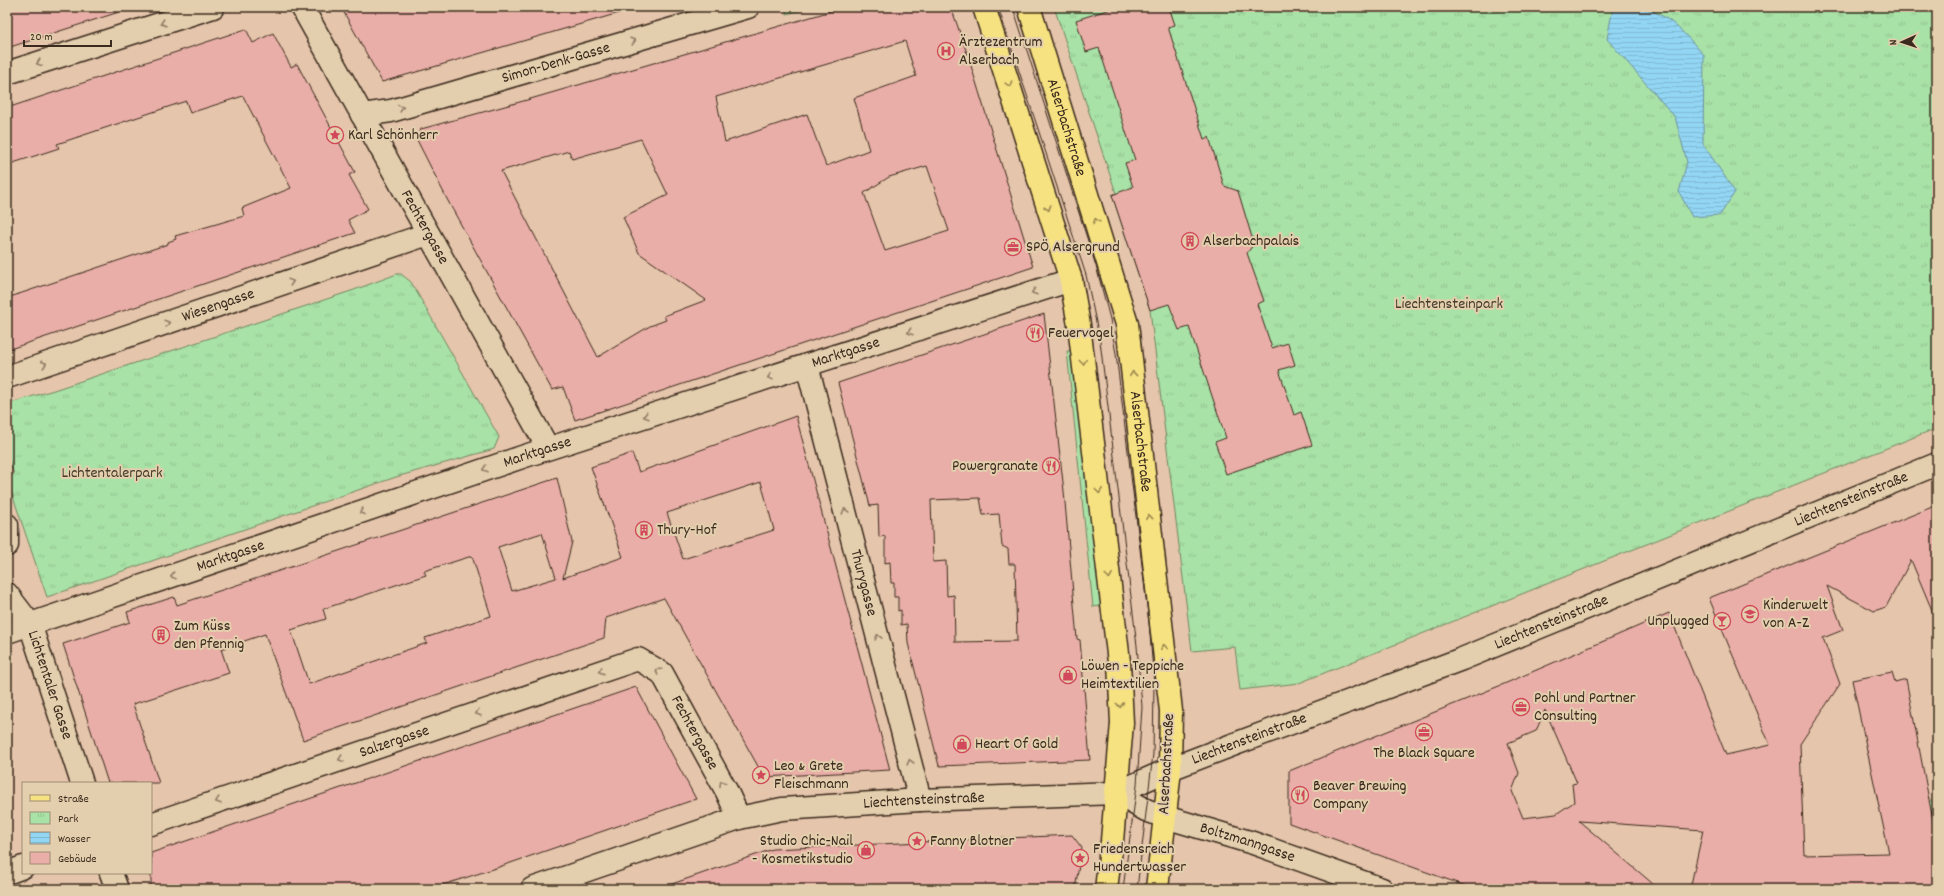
<svg xmlns="http://www.w3.org/2000/svg" width="1944" height="896" viewBox="0 0 1944 896" font-family="Dekko,sans-serif">
	<style>
		.grass { fill: #a8e2a7; stroke: #728662 }
		.park { fill: url(#park-tufts); stroke: #728662 }
		.water { fill: url(#water-rules); stroke: #6f919e }
		.building { fill: #e9aea7; stroke: #3b2a1e; fill-rule: evenodd }
		.lines { fill: none; stroke-linecap: round; stroke-linejoin: round }
		.minor-casing { stroke: #3b2a1e; stroke-width: 25 }
		.major-casing { stroke: #3b2a1e; stroke-width: 25 }
		.minor { stroke: #e3cfad; stroke-width: 22 }
		.major { stroke: #f7e281; stroke-width: 22 }
		.tram { stroke: #3b2a1e; stroke-width: 1 }
		.oneway { stroke: #8f7c66 }
		.oneway2 { stroke: #998650 }
		.labels { text-anchor: middle; dominant-baseline: central; stroke-width: 4; stroke-linejoin: round; paint-order: stroke }
		.poi-label { font-size: 16px; fill: #3b2a1e; stroke: #e3cfad; text-anchor: start }
		.street-label { font-size: 16px; fill: #3b2a1e; stroke: #e3cfad }
		.park-label { font-size: 16px; fill: #463c2c; stroke: #e3cfad }
	</style>
	<defs>
		<pattern id="park-tufts" width="24" height="20" patternUnits="userSpaceOnUse"><rect width="24" height="20" fill="#a8e2a7"/><path d="M3 7l-1-3M5 7V3M7 7l1-3M15 17l-1-3M17 17v-4M19 17l1-3" fill="none" stroke="#92c28f"/></pattern>
		<pattern id="water-rules" width="6" height="5" patternUnits="userSpaceOnUse"><rect width="6" height="5" fill="#92d6f4"/><path d="M0 2.5h6" fill="none" stroke="#7fb8d1"/></pattern>
	</defs>
	<rect width="100%" height="100%" fill="#e5c5ab"/>
	<filter id="ink" filterUnits="userSpaceOnUse"><feTurbulence type="fractalNoise" baseFrequency=".025" numOctaves="2"/><feDisplacementMap in="SourceGraphic" scale="8" xChannelSelector="R" yChannelSelector="G"/><feConvolveMatrix kernelMatrix="1 2 1 2 8 2 1 2 1" color-interpolation-filters="sRGB"/></filter>
	<g filter="url(#ink)">
		<g class="grass">
			<path d="M785,7h27l-25,7z"/>
			<path d="M1074,350l27,256 -8,1 -26,-256z"/>
			<path d="M1929,801h8v37l-1,-1z"/>
		</g>
		<g class="park">
			<path d="M1054,7h883v421l-638,255 -59,7 -5,-43 -43,4 -42,-341 -38,-115 4,-2z"/>
			<path d="M397,274h4l10,8 88,155 -5,12 -98,28 -349,120 -40,-118v-3l7,-2 -7,-20v-50l47,-14 300,-100z"/>
		</g>
		<path class="water" d="M1613,7c45,-5 63,17 91,48l-1,89 32,48 -15,23 -28,2 -13,-25 8,-30 -12,-45 -68,-78z"/>
		<g class="building">
			<path d="M7,7h111l1,5 -112,36z"/>
			<path d="M341,7h277l1,6 -237,69z"/>
			<path d="M845,7h106l17,49 65,211 -458,153 -12,-33 -11,3 -104,-189 -31,-61 4,-11 106,-29zM905,41l11,35 -62,22 15,52 -43,16 -19,-52 -82,28 -9,-45zM641,139l27,56 -45,22 16,36 67,47 -42,16 2,4 -16,6 -52,31 -97,-186 68,-20 3,8zM927,166l22,65 -64,20 -21,-58 25,-16z"/>
			<path d="M1117,7h52l6,18 -7,2 36,112 5,-2 15,49 14,5 16,53 -7,9 17,48 -7,3 15,44 16,-5 7,22 -16,5 15,45 7,-3 11,33 -86,29 -11,-32 11,-4 -37,-111 -10,3 -10,-26 -19,6 -38,-115 21,-8 -8,-24 10,-3 -36,-112 -13,4 -10,-32z"/>
			<path d="M246,29l7,14 20,-10 18,34 6,-3 58,108 -6,3 19,34 -20,11 7,13 -348,117v-52l161,-54v-2l8,-3 -1,-3 69,-20 -2,-8 49,-20 -48,-92 -53,17 -4,-12 -129,43 2,4 -52,17v-57z"/>
			<path d="M1044,314l20,177 13,148 3,1 10,120 -151,6 -31,-123 -1,-19 -6,1v-15l-3,1v-14h-4v-14h-3l-1,-21 -5,1v-27l-6,1 -1,-32 -8,1 -32,-123zM980,498l3,17 16,-1 3,32 6,3 1,15h6l2,77 -62,1 -1,-47 -7,1 -1,-35 -13,1 -2,-62z"/>
			<path d="M796,416l94,354 -126,7 -100,-179 -58,20 -2,20 -301,102 -38,-106 -44,15 8,24 -96,31 26,79h-51l-45,-139 67,-22 -3,-10 47,-15 3,8 380,-127 15,64 -9,36 60,-21 -32,-90 41,-14 7,19zM761,482l13,48 -91,29 -16,-46zM542,533l14,45 -44,13 -14,-44zM472,556l19,60 -66,22 2,5 -118,41 -18,-54 35,-11 -3,-10 103,-34 -2,-4z"/>
			<path d="M1937,505v117l-26,-62 -25,47 -12,4 -47,-25 16,44 -20,8 17,46 -40,60 4,111 85,-2 -37,-173 40,-8 3,10 11,-3 31,163v47h-247l13,-59 -124,-9 80,68h-185l-185,-66v-52l215,-87 165,-71 57,142 44,-10 -61,-147zM1545,710l32,73 -5,1 2,18 -18,12 -33,4 -11,-27 7,-18 -11,-30 28,-12z"/>
			<path d="M636,687l60,112 -200,69 -66,21h-279v-36z"/>
			<path d="M1072,835l10,13 -7,41h-405l-1,-4 104,-36z"/>
		</g>
		<g class="lines">
			<g class="minor-casing">
				<g id="minor">
					<path id="s1" d="M302,7l246,441"/>
					<path d="M7,73l206,-66"/>
					<path id="s2" d="M362,115l29,-4 357,-104"/>
					<path id="s3" d="M807,365l113,435"/>
					<path id="s4" d="M7,377l421,-143"/>
					<path d="M7,525v20"/>
					<path id="s5" d="M7,594l23,30 52,159"/>
					<path id="s6" d="M7,632l518,-176 546,-176"/>
					<path id="s7" d="M1116,793l30,17 19,7 88,26 129,46"/>
					<path id="s8" d="M151,824l487,-165 24,14 65,119 12,26"/>
					<path d="M7,873l16,-6"/>
					<path d="M111,873l6,16"/>
					<path id="s9" d="M532,889l207,-71 43,-9 138,-9 196,-7 54,-24 65,-25 227,-85 475,-195"/>
				</g>
			</g>
			<g class="major-casing">
				<g id="major">
					<path d="M984,7l87,273 8,45 40,337 3,61 -10,118 -6,48"/>
					<path id="s10" d="M1029,7l98,317 44,387 -1,58 -13,120"/>
				</g>
			</g>
			<use href="#minor" class="minor"/>
			<use href="#major" class="major"/>
			<g class="tram">
				<path d="M998,7l88,268 14,66 37,305 5,61 -5,78 -14,104"/>
				<path d="M1013,7l83,259 14,53 6,35 33,268 5,62 -1,70 -16,135"/>
			</g>
		</g>
		<defs><path id="oneway-chevron" d="M-2-3.5L2.5 0L-2 3.5" fill="none" stroke-width="1.6" stroke-linecap="round" stroke-linejoin="round"/></defs>
		<g class="oneway">
			<use href="#oneway-chevron" transform="translate(163 23) rotate(162)"/>
			<use href="#oneway-chevron" transform="translate(633 41) rotate(-16)"/>
			<use href="#oneway-chevron" transform="translate(39 63) rotate(162)"/>
			<use href="#oneway-chevron" transform="translate(401 108) rotate(-16)"/>
			<use href="#oneway-chevron" transform="translate(291 282) rotate(-18)"/>
			<use href="#oneway-chevron" transform="translate(1034 292) rotate(162)"/>
			<use href="#oneway-chevron" transform="translate(167 323) rotate(-18)"/>
			<use href="#oneway-chevron" transform="translate(910 332) rotate(162)"/>
			<use href="#oneway-chevron" transform="translate(44 364) rotate(-18)"/>
			<use href="#oneway-chevron" transform="translate(770 377) rotate(162)"/>
			<use href="#oneway-chevron" transform="translate(646 416) rotate(162)"/>
			<use href="#oneway-chevron" transform="translate(485 469) rotate(161)"/>
			<use href="#oneway-chevron" transform="translate(845 511) rotate(-105)"/>
			<use href="#oneway-chevron" transform="translate(362 512) rotate(161)"/>
			<use href="#oneway-chevron" transform="translate(173 576) rotate(161)"/>
			<use href="#oneway-chevron" transform="translate(878 637) rotate(-105)"/>
			<use href="#oneway-chevron" transform="translate(601 671) rotate(161)"/>
			<use href="#oneway-chevron" transform="translate(658 671) rotate(-145)"/>
			<use href="#oneway-chevron" transform="translate(478 713) rotate(161)"/>
			<use href="#oneway-chevron" transform="translate(341 759) rotate(161)"/>
			<use href="#oneway-chevron" transform="translate(910 762) rotate(-105)"/>
			<use href="#oneway-chevron" transform="translate(722 783) rotate(-119)"/>
			<use href="#oneway-chevron" transform="translate(218 801) rotate(161)"/>
		</g>
		<g class="oneway2">
			<use href="#oneway-chevron" transform="translate(1009 84) rotate(72)"/>
			<use href="#oneway-chevron" transform="translate(1048 208) rotate(72)"/>
			<use href="#oneway-chevron" transform="translate(1096 221) rotate(-107)"/>
			<use href="#oneway-chevron" transform="translate(1083 362) rotate(83)"/>
			<use href="#oneway-chevron" transform="translate(1133 374) rotate(-96)"/>
			<use href="#oneway-chevron" transform="translate(1099 491) rotate(83)"/>
			<use href="#oneway-chevron" transform="translate(1149 517) rotate(-96)"/>
			<use href="#oneway-chevron" transform="translate(1109 576) rotate(83)"/>
			<use href="#oneway-chevron" transform="translate(1164 647) rotate(-96)"/>
			<use href="#oneway-chevron" transform="translate(1120 705) rotate(86)"/>
		</g>
	</g>
	<defs>
		<g id="hospital-ring" transform="scale(0.9)"><circle r="9.5" fill="#e3cfad" stroke="#d1495b" stroke-width="1.5"/><path d="M-5-5h3v3.5h4V-5h3V5h-3V1.5h-4V5h-3Z" fill="#d1495b"/></g>
		<g id="sight-ring" transform="scale(0.9)"><circle r="9.5" fill="#e3cfad" stroke="#d1495b" stroke-width="1.5"/><path d="M0-6L1.8-2.2L6-1.7L2.9 1.2L3.7 5.4L0 3.3L-3.7 5.4L-2.9 1.2L-6-1.7L-1.8-2.2Z" fill="#d1495b"/></g>
		<g id="building-ring" transform="scale(0.9)"><circle r="9.5" fill="#e3cfad" stroke="#d1495b" stroke-width="1.5"/><path d="M-4-6H4V6H1V3H-1V6H-4ZM-2.5-4.3h1.7v1.8h-1.7ZM.8-4.3h1.7v1.8H.8ZM-2.5-1h1.7V.8h-1.7ZM.8-1h1.7V.8H.8Z" fill="#d1495b"/></g>
		<g id="office-ring" transform="scale(0.9)"><circle r="9.5" fill="#e3cfad" stroke="#d1495b" stroke-width="1.5"/><path d="M-6-3h4V-5.5h4V-3h4V5H-6ZM-1-4.5V-3h2v-1.5ZM-6 0V1H6V0Z" fill="#d1495b"/></g>
		<g id="restaurant-ring" transform="scale(0.9)"><circle r="9.5" fill="#e3cfad" stroke="#d1495b" stroke-width="1.5"/><path d="M-5-6h1v4h1v-4h1v4h1v-4h1v5L-1.5 .5V6h-2V.5L-5-1ZM5-6V6H3V1.5H1.5Q1.5-4 5-6Z" fill="#d1495b"/></g>
		<g id="school-ring" transform="scale(0.9)"><circle r="9.5" fill="#e3cfad" stroke="#d1495b" stroke-width="1.5"/><path d="M0-5L7-2L0 1L-7-2ZM-4 1L0 2.5L4 1V4Q0 6-4 4Z" fill="#d1495b"/></g>
		<g id="bar-ring" transform="scale(0.9)"><circle r="9.5" fill="#e3cfad" stroke="#d1495b" stroke-width="1.5"/><path d="M-6-5H6L.8 .8V4.5H3.5V6h-7V4.5H-.8V.8Z" fill="#d1495b"/></g>
		<g id="shop-ring" transform="scale(0.9)"><circle r="9.5" fill="#e3cfad" stroke="#d1495b" stroke-width="1.5"/><path d="M-5-2.5h2.3a2.7 3.5 0 0 1 5.4 0H5L5.5 6h-11ZM-1.5-2.5h3a1.5 2.3 0 0 0-3 0Z" fill="#d1495b"/></g>
	</defs>
	<g fill-rule="evenodd">
		<use href="#hospital-ring" x="946" y="51"/>
		<use href="#sight-ring" x="335" y="135"/>
		<use href="#building-ring" x="1190" y="241"/>
		<use href="#office-ring" x="1013" y="247"/>
		<use href="#restaurant-ring" x="1035" y="333"/>
		<use href="#restaurant-ring" x="1051" y="466"/>
		<use href="#building-ring" x="644" y="530"/>
		<use href="#school-ring" x="1750" y="614"/>
		<use href="#bar-ring" x="1722" y="621"/>
		<use href="#building-ring" x="161" y="635"/>
		<use href="#shop-ring" x="1068" y="675"/>
		<use href="#office-ring" x="1521" y="707"/>
		<use href="#office-ring" x="1424" y="732"/>
		<use href="#shop-ring" x="962" y="744"/>
		<use href="#sight-ring" x="761" y="775"/>
		<use href="#restaurant-ring" x="1300" y="795"/>
		<use href="#sight-ring" x="917" y="841"/>
		<use href="#shop-ring" x="866" y="850"/>
		<use href="#sight-ring" x="1080" y="858"/>
	</g>
	<g class="labels">
		<g class="poi-label">
			<text x="959" y="42">Ärztezentrum<tspan x="959" dy="18">Alserbach</tspan></text>
			<text x="348" y="135">Karl Schönherr</text>
			<text x="1203" y="241">Alserbachpalais</text>
			<text x="1026" y="247">SPÖ Alsergrund</text>
			<text x="1048" y="333">Feuervogel</text>
			<text x="1038" y="466" text-anchor="end">Powergranate</text>
			<text x="657" y="530">Thury-Hof</text>
			<text x="1763" y="605">Kinderwelt<tspan x="1763" dy="18">von A-Z</tspan></text>
			<text x="1709" y="621" text-anchor="end">Unplugged</text>
			<text x="174" y="626">Zum Küss<tspan x="174" dy="18">den Pfennig</tspan></text>
			<text x="1081" y="666">Löwen - Teppiche<tspan x="1081" dy="18">Heimtextilien</tspan></text>
			<text x="1534" y="698">Pohl und Partner<tspan x="1534" dy="18">Consulting</tspan></text>
			<text x="975" y="744">Heart Of Gold</text>
			<text x="1424" y="753" text-anchor="middle">The Black Square</text>
			<text x="774" y="766">Leo &amp; Grete<tspan x="774" dy="18">Fleischmann</tspan></text>
			<text x="1313" y="786">Beaver Brewing<tspan x="1313" dy="18">Company</tspan></text>
			<text x="853" y="841" text-anchor="end">Studio Chic-Nail<tspan x="853" dy="18">- Kosmetikstudio</tspan></text>
			<text x="930" y="841">Fanny Blotner</text>
			<text x="1093" y="849">Friedensreich<tspan x="1093" dy="18">Hundertwasser</tspan></text>
		</g>
		<g class="street-label">
			<text stroke="none"><textPath href="#s2" startOffset="201">Simon-Denk-Gasse</textPath></text>
			<text stroke="none"><textPath href="#s10" startOffset="126">Alserbachstraße</textPath></text>
			<text stroke="none"><textPath href="#s1" startOffset="252">Fechtergasse</textPath></text>
			<text stroke="none"><textPath href="#s4" startOffset="223">Wiesengasse</textPath></text>
			<text stroke="none"><textPath href="#s6" startOffset="884">Marktgasse</textPath></text>
			<text stroke="none"><textPath href="#s10" startOffset="450">Alserbachstraße</textPath></text>
			<text stroke="none"><textPath href="#s6" startOffset="560">Marktgasse</textPath></text>
			<text stroke="none"><textPath href="#s9" startOffset="1389">Liechtensteinstraße</textPath></text>
			<text stroke="none"><textPath href="#s6" startOffset="236">Marktgasse</textPath></text>
			<text stroke="none"><textPath href="#s3" startOffset="225">Thurygasse</textPath></text>
			<text stroke="none"><textPath href="#s9" startOffset="1065">Liechtensteinstraße</textPath></text>
			<text stroke="none"><textPath href="#s5" startOffset="102">Lichtentaler Gasse</textPath></text>
			<text stroke="none"><textPath href="#s8" startOffset="610">Fechtergasse</textPath></text>
			<text stroke="none"><textPath href="#s9" startOffset="741">Liechtensteinstraße</textPath></text>
			<text stroke="none"><textPath href="#s8" startOffset="257">Salzergasse</textPath></text>
			<text transform="translate(1167 764) rotate(-87)">Alserbachstraße</text>
			<text stroke="none"><textPath href="#s9" startOffset="405">Liechtensteinstraße</textPath></text>
			<text stroke="none"><textPath href="#s7" startOffset="141">Boltzmanngasse</textPath></text>
		</g>
		<g class="park-label">
			<text x="1449" y="304">Liechtensteinpark</text>
			<text x="112" y="473">Lichtentalerpark</text>
		</g>
	</g>
	<rect width="1944" height="896" fill="none" stroke="#e3cfad" stroke-width="24"/>
	<rect x="12" y="12" width="1920" height="872" fill="none" stroke="#3b2a1e" stroke-width="1.5" filter="url(#ink)"/>
	<rect x="22" y="782" width="130" height="92" fill="#e3cfad" stroke="#a08d74"/>
	<rect x="30" y="795" width="20" height="6" fill="#f7e281" stroke="#a08d74"/>
	<text x="58" y="802" font-size="12" fill="#3b2a1e">Straße</text>
	<rect x="30" y="812" width="20" height="12" fill="url(#park-tufts)" stroke="#a08d74"/>
	<text x="58" y="822" font-size="12" fill="#3b2a1e">Park</text>
	<rect x="30" y="832" width="20" height="12" fill="url(#water-rules)" stroke="#a08d74"/>
	<text x="58" y="842" font-size="12" fill="#3b2a1e">Wasser</text>
	<rect x="30" y="852" width="20" height="12" fill="#e9aea7" stroke="#a08d74"/>
	<text x="58" y="862" font-size="12" fill="#3b2a1e">Gebäude</text>
	<g transform="translate(1902 42) rotate(267)" stroke="#e3cfad" stroke-width="3" paint-order="stroke">
	<path d="M0-3L7 15L0 10L-7 15Z" fill="#3b2a1e"/>
	<text y="-6" font-size="11" font-weight="bold" text-anchor="middle" fill="#3b2a1e">N</text>
	</g>
	<path d="M24 40v6h87v-6" fill="none" stroke="#3b2a1e" stroke-width="2"/>
	<text x="30" y="40" font-size="12" fill="#3b2a1e" stroke="#e3cfad" stroke-width="3" paint-order="stroke">20 m</text>
</svg>
